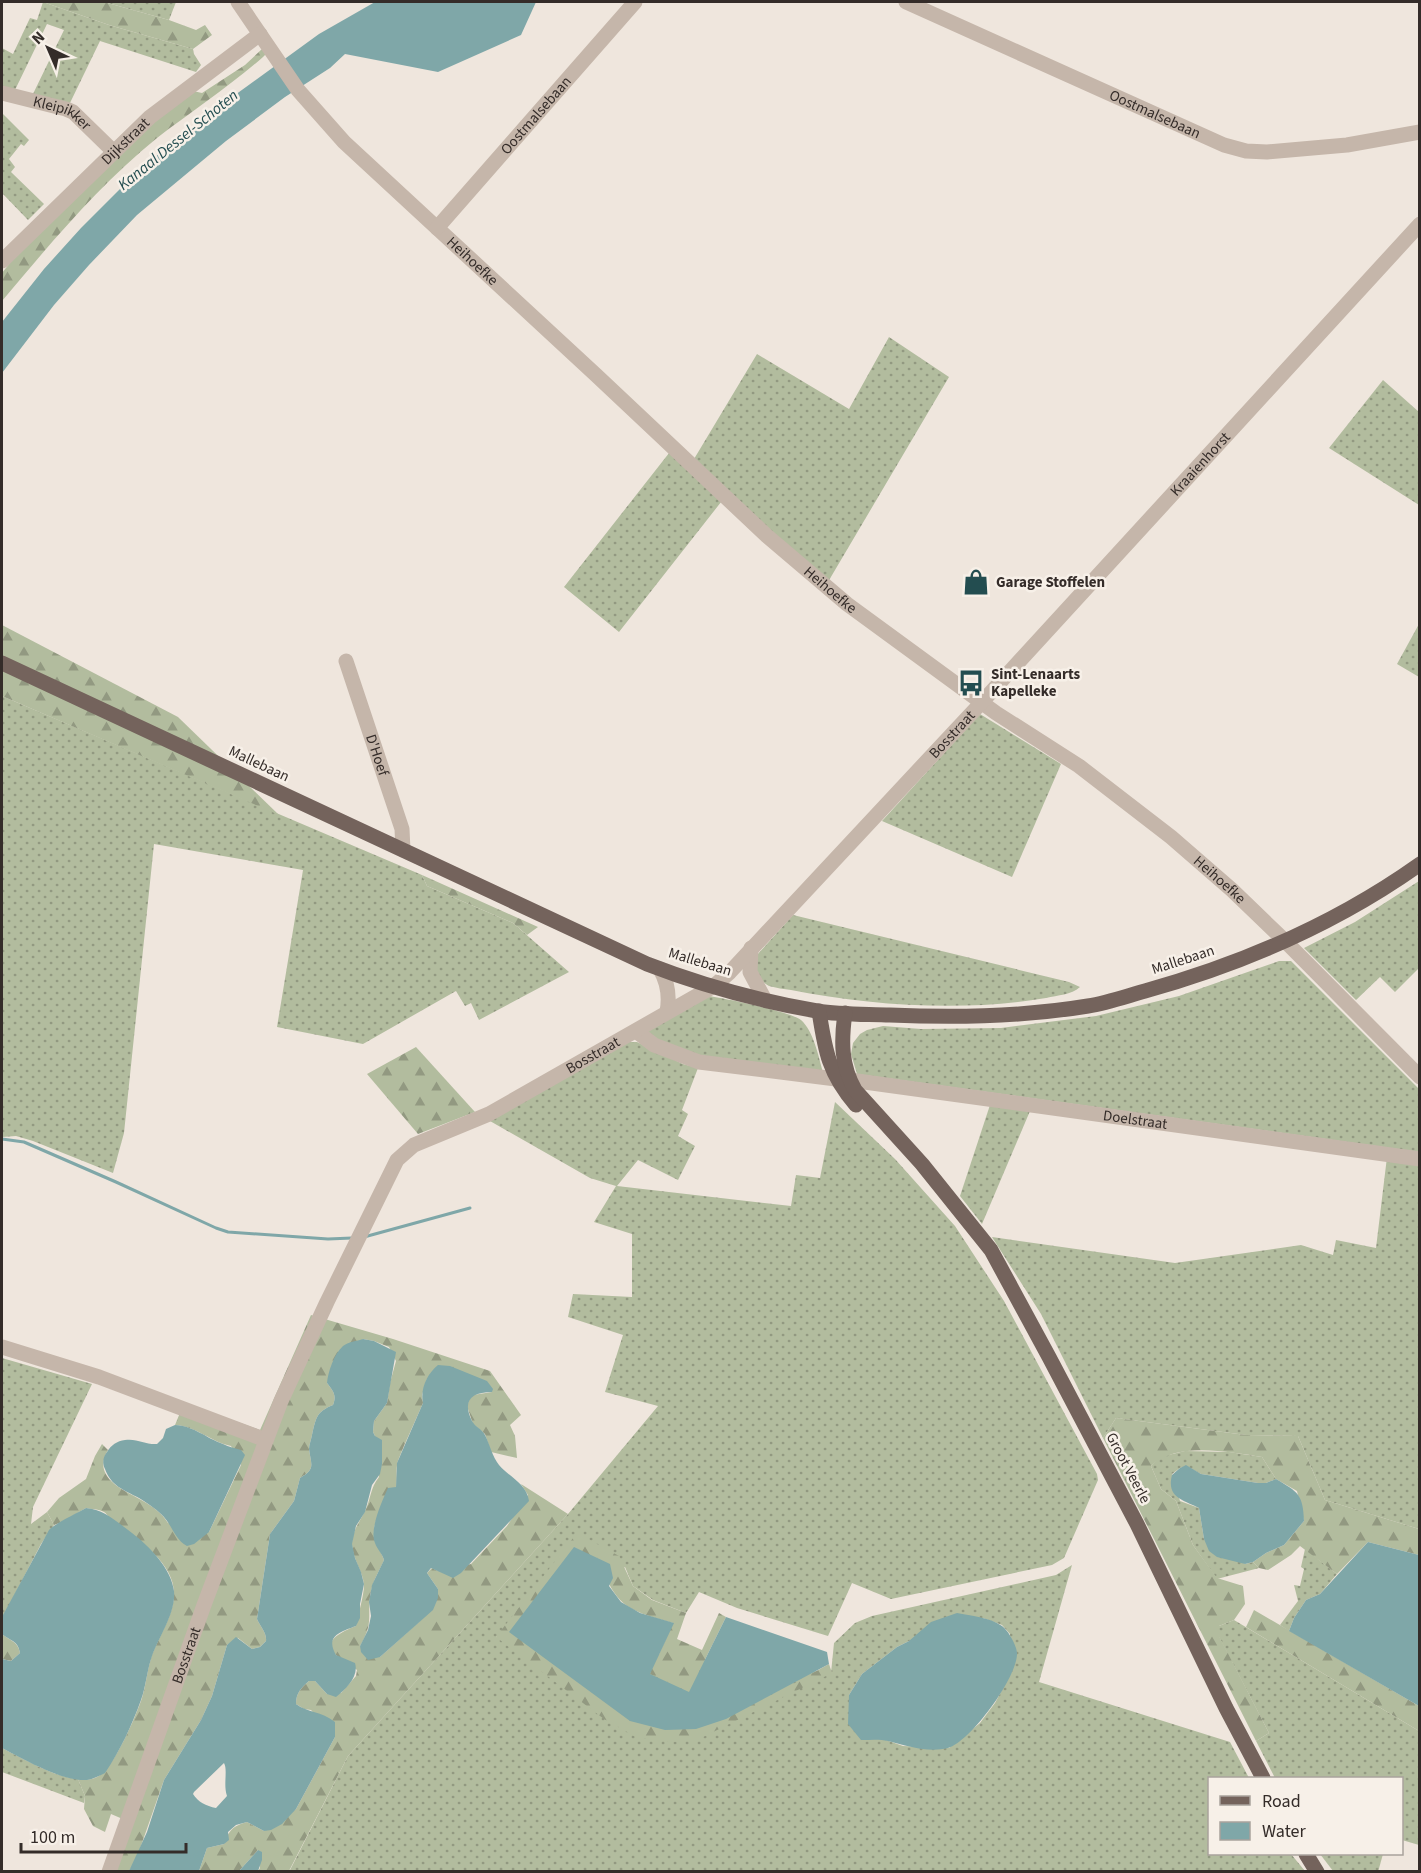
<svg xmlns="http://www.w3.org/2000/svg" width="1421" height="1873" viewBox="0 0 1421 1873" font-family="'Source Sans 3',sans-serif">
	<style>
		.grass { fill: url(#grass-dots); fill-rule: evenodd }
		.forest { fill: url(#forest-firs) }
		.water { fill: #7fa7a8; fill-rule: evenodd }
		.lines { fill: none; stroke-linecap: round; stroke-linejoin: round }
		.stream { stroke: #7fa7a8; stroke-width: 3 }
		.minor { stroke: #c5b6aa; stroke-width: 15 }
		.major { stroke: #74635c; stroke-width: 15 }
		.labels { text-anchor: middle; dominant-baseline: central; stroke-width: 5; stroke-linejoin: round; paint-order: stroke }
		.street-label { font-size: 15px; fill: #342c29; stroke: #f7f0e8 }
		.poi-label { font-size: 15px; font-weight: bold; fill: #342c29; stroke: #f7f0e8; text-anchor: start }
		.water-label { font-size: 16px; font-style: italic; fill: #234d50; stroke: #f7f0e8 }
	</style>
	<defs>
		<pattern id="grass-dots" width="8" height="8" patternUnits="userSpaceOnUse" patternTransform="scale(1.5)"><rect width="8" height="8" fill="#b2bc9e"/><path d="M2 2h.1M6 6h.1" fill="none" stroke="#929981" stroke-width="1.8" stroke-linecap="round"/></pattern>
		<pattern id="forest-firs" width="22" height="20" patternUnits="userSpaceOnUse" patternTransform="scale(1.5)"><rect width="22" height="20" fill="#b2bc9e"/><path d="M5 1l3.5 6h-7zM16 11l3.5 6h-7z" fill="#929981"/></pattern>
	</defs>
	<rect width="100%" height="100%" fill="#efe6dd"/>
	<g class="grass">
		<path d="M43,2l66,23 84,24 1,5 7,11 -5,7 -96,-31 -31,64 -37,-9 32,-66 -17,-6 -33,68 -12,-2v-42l11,6 17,-36 7,2z"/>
		<path d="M104,2h72l-7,18z"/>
		<path d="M2,113l27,27 -5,6 -3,-2 -12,15 6,8 -4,5 33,32 -16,16 -26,-27z"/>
		<path d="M889,337l60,40 -124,210 -100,-90 -106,135 -55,-45 109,-139 18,16 66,-110 92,55z"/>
		<path d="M1383,380l36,32v93l-90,-57z"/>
		<path d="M1419,624v53l-22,-13z"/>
		<path d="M2,696l420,179 5,11 86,37 56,49 -90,48 -8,-17 -6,3 -9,-15 -93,53 -86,-17 26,-157 -149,-26 -30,289 -11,40 -80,-32 -17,-5 -14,1z"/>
		<path d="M980,714l81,50 -49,113 -130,-56z"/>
		<path d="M1419,881v87l-24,24 -15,-15 -24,23 -52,-52 51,-26z"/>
		<path d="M793,915l276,67 11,5c-9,8 -22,8 -34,11 -80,14 -175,8 -255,-8 -7,-1 -15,-2 -22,-4 -9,-4 -12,-14 -15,-22l3,-9z"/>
		<path d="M1279,961h12l128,128v63l-562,-78 -6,-20 2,-11 7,-9 7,-4 16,-4 38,3 80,-1 95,-12 83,-20z"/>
		<path d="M709,996c18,3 80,15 92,24 13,12 17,35 22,52l-125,-17 -38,-13 -14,-11z"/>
		<path d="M629,1042h8l46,22 15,4 -16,42 6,4 -10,22 17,10 -17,34 -40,-20 -21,26 174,20 5,-31 24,3 15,-76 60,57 60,67 49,75 93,173 1,6 -34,78 -12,7 -161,34 -39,-16 -24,53 -91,-28 -38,-16 -13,21 -33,-13 -20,-14 -8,-19 -129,70 335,36 3,-30 21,-20 17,-7 184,-41 16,-10 -33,117 191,60 19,36h-39v76h81l14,17 -1016,1 59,-116 220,-242 90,-108 -53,-14 18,-57 -55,-18 5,-23 59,3v-63l-38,-12 22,-36 -26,-8 -100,-57zM983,1618l19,7 8,9 2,37 -17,32 -15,20 -31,25 -46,-2 -17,-6 -37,-45 13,-21 35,-27 12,-6z"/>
		<path d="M990,1105l40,6 -48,113 -22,-28z"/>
		<path d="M1387,1157l32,4v368l-94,-29 -27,-64 -52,-1 -130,-17 -13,20 -62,-124 -49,-77 183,26 126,-18 32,10 3,-15 40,8z"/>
		<path d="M2,1358l90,26 -59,123 -2,17 16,-12 7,13 -13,19 -39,75z"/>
		<path d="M1185,1451l44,1 33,5 14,22 -10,4h-8l-57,-9 -15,-8 -6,2 -8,6 8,27 19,7 5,31 41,25 8,-2 6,6 -42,11 -24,-34 -17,-44 -15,-12 -10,-23 9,-9z"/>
		<path d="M1305,1549l32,25 -17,20 -14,6 -12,18 -5,13 -9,-6 18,-24 -4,-16 6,1 4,-17 -3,-2z"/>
		<path d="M1234,1620l185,111v114l-17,-5v-62h-127l-19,-37 13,-8 -50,-96v-11z"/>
		<path d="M2,1748c22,11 52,29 76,31l7,17 -1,7 -82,-31z"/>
		<path d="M1320,1854h63l-5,18 -45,-1z"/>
	</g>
	<g class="forest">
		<path d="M43,2h61l65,18 27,10 9,-5 7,10 -19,14 -84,-24z"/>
		<path d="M262,49l5,4 -4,4c-33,29 -71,54 -106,81 -59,48 -107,106 -155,163v-28l22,-28 128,-123 41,-31 9,2 43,-28z"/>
		<path d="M2,625l176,92 101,98 -277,-119z"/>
		<path d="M422,875l116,52 -11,8 -14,-12 -86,-37z"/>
		<path d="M416,1047l59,65 -57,22 -51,-60z"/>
		<path d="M311,1315l82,24 97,32 31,44 -11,10 5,11 2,22 -26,-6 -6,-18 -12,-10 -6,-18 2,-6 4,-5 19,-3 -65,-13 -5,16 1,8c-8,19 -17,37 -24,55 -5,12 0,22 -4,32 -7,13 -20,25 -21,40 -1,13 6,18 10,30 -4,10 -11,20 -13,31 -5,24 4,30 -11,55l20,11 41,-37 17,-31 -11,-16 5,-5 6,3 33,-7 36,-38 21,-31 -7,-11 47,30 -220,242 -59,115h-31l2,-3 -2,-18 -19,21h-40l8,-23 17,-4c5,-14 9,-18 23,-22l17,9 32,-22 39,-72 -24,-27 -7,-1 -8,-5c0,-11 5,-16 13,-23h6l12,13 14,-1 15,-17 1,-6c-6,-6 -14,-9 -20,-14 -19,-15 9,-26 19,-30 2,-12 8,-30 8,-41 -1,-14 -11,-25 -12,-40 0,-14 7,-22 13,-34 6,-12 5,-23 14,-34l-4,-41 -2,-4 1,-11 13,-18 3,-20 6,-22 -7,-14 -15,-6 -11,-2 -36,44c6,8 10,12 6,22 -17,7 -17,13 -21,30 -1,5 -3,10 -3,14 2,16 7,20 -9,29l-6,23 -24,33 -13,85c3,7 10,14 9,22l-6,6 -8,2 -14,-11 -11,7 -15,51 -11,24 -37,60 -28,80 -7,11 -13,1 16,-49 -21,-9 -6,18 -12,-6 -9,-17 1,-13 -7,-17c7,1 13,1 19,-2 16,-7 39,-61 45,-79 4,-13 5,-27 9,-40 7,-21 23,-42 23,-65 0,-32 -42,-58 -64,-75 -2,-2 -4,-5 -6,-6 -5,-3 -13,-3 -18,-4l-24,14 -8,3 -7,-13 12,-14 27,-19 9,-23 7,-12 6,6c-17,28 16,40 35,51 9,5 19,12 25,22l41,9 32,-67 -10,-19c-20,-4 -35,-20 -56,-21l9,-22 76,27z"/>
		<path d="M1116,1418l130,17 52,1 27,64 94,29v26l-51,-13 -31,32 -37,-28 -9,9 -23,15 -9,-2 -6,-6 13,-9 18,-8 20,-24 -7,-30 -21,-12 -14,-22c-33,-5 -85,-16 -111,9l10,23 15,12 17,44 24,33 26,8 2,18 -11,16 -15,6v10l50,97 -13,8 -153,-303z"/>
		<path d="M577,1533l42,23 14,30 19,14 34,13 -9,26 25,11 17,-37 7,4 -37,75 -39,-18 23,-51c-50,-14 -56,-17 -76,-66l33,164 145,-27 54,-30 3,9 -131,65 -29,4 -36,-5 -32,-18 -108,-82z"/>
		<path d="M1254,1610l165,96v25l-173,-104z"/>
		<path d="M2,1634c8,7 16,7 18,19l-9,8 -9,-2z"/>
	</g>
	<g class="water">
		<path d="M375,2h161l-15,33 -83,37 -93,-18 -15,14 -45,29 -59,44 -89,74 -48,50 -35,40 -52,68v-51l42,-53 37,-41 43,-43 42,-38 40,-31 113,-82z"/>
		<path d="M363,1339l11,2 22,11 -9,51 -13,18 -1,11 2,4 7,4v24l-2,10 -8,11 -7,27 -9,14 -4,18 3,14 6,14 3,12 -4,20v14l-4,8c-16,6 -31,10 -20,29l19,8c4,13 -8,25 -19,34l-9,-3 -12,-13h-6c-8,7 -13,12 -13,23 12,9 25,7 39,18v15l-39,72 -14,15 -11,6 -7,1 -17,-9 -11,3 -8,7 1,8 -5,4 -17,4 -8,23h-70l18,-39 17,-52 37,-60 11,-24 15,-51 9,-8 16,12 8,-2 6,-6c1,-8 -6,-15 -9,-22l13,-85 24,-33 6,-23c16,-9 11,-13 9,-29 0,-4 2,-9 3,-14 4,-17 4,-23 21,-30 4,-10 0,-14 -6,-22 1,-11 7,-29 16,-37 5,-4 14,-5 20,-7zM224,1763c4,7 -1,22 3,33l-11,12c-10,-2 -18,-6 -23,-14l1,-2z"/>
		<path d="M438,1365l12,1 37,15 6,8 -1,3c-21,0 -30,9 -20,29 3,6 10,8 13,14 5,10 7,21 14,30 10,12 28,19 30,36l-68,72 -8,5 -22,-10 -4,5 11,16v9l-5,12 -53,47 -12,3 -7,-8 -1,-6 8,-16 3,-14 -2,-14 3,-17 12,-25c-2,-7 -7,-11 -9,-17 -6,-13 7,-42 13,-55l8,-1 1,-24 26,-60c-3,-14 4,-29 15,-38z"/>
		<path d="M175,1425c19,1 31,13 48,19 6,3 12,4 18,6l4,5 -36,77 -15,12 -7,2c-13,-7 -15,-22 -26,-32 -6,-6 -14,-11 -22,-16 -15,-8 -28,-12 -34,-29 -3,-6 -2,-12 2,-17 4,-7 10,-11 18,-12 12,-2 21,5 32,4l6,-6 3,-9z"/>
		<path d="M1186,1465l15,9 57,9h8l10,-4c22,13 27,15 28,42l-20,24 -18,8 -13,9 -8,2 -28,-7 -8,-6 -5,-12 -5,-31c-15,-8 -33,-10 -27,-33l8,-7z"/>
		<path d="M86,1508c18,1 32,15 46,25 18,14 39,35 42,58 2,22 -15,45 -22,65 -5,14 -6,30 -11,44 -9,25 -21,51 -36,73 -6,3 -12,6 -18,7 -24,2 -64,-21 -85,-32v-89l9,2 9,-8c-2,-13 -10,-12 -18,-19l1,-19 46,-85c7,-7 28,-17 37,-22z"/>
		<path d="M1368,1542l51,13v151l-130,-75 5,-13 12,-18 14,-6z"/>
		<path d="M574,1547l36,17 3,14 -4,8 12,16 19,11 34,10 -24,51 39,18 37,-75 101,35 2,12 -103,55 -30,10 -31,1 -35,-9 -121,-89z"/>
		<path d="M957,1613c14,3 32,4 45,13 6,4 15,20 15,27 1,24 -47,89 -69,95 -20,5 -40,-2 -60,-7 -8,-2 -18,-1 -27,-1l-13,-16 1,-29 13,-21 35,-27 12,-6 22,-19z"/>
		<path d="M258,1850l4,2v8l-4,11h-19z"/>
	</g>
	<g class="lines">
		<g class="stream">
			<path d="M2,1139l22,3 92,40 100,46 12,4 100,7 24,-1"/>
			<path d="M364,1237l106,-29"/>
		</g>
		<g class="minor">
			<path id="s1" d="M238,2l60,88 46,52 252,233 171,161 80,68 149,109 83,53 92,71 61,53 53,51 135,136"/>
			<path id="s2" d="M906,2l318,143 22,6 21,1 80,-7 73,-13"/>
			<path id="s3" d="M2,93l64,16 7,3 40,39"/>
			<path id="s4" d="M437,228l198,-226"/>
			<path id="s5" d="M2,261l148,-144 110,-83"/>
			<path id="s6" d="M346,661l56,168 1,21"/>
			<path d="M751,948l-1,24 15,28"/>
			<path d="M660,969c8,14 10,27 7,43"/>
			<path d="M636,1031l18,14 45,17 137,17"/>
			<path id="s7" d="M850,1080l570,79"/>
			<path d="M2,1347l97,30 167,63"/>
			<path id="s8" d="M109,1872l95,-267 77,-204 46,-99 70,-142 17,-15 75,-31 225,-128 16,-14 252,-270 438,-478"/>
		</g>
		<g class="major">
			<path d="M2,663l645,301c54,21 113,37 170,47 24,4 49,3 73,4 66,3 132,2 198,-9 19,-3 39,-10 57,-15 97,-27 192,-68 275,-127"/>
			<path d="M819,1011c6,40 10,63 37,94"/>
			<path d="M845,1013c-4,28 -4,52 10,77l67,74 69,86 58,107 88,167 89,184 37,70"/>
			<path d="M1306,1854l11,18"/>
		</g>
	</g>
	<defs>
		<g id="shop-bare" transform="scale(2.07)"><path d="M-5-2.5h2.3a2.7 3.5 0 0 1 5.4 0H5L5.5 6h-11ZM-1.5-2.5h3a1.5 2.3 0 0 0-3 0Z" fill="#234d50" stroke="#f7f0e8" stroke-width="2.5" paint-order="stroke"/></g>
		<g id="bus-bare" transform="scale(2.07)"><path d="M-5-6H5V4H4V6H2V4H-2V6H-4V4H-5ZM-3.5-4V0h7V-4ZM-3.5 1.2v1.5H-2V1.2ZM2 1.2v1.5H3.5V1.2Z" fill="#234d50" stroke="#f7f0e8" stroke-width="2.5" paint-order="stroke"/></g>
	</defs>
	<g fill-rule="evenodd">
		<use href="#shop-bare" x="976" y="582"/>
		<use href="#bus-bare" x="971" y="683"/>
	</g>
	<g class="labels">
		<g class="street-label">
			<text stroke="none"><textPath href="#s2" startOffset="273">Oostmalsebaan</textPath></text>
			<text stroke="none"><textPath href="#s4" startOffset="150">Oostmalsebaan</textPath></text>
			<text stroke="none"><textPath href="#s3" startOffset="64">Kleipikker</textPath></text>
			<text stroke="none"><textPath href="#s5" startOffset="172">Dijkstraat</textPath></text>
			<text stroke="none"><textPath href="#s1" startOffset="351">Heihoefke</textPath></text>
			<text stroke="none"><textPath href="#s8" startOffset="1845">Kraaienhorst</textPath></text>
			<text stroke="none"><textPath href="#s1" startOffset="837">Heihoefke</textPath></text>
			<text stroke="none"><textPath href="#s8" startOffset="1478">Bosstraat</textPath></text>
			<text stroke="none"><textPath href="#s6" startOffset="99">D'Hoef</textPath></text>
			<text transform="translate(259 764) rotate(25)">Mallebaan</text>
			<text stroke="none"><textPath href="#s1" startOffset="1323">Heihoefke</textPath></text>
			<text transform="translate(1183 960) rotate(-18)">Mallebaan</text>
			<text transform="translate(700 962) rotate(17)">Mallebaan</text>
			<text stroke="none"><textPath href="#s8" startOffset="992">Bosstraat</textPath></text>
			<text stroke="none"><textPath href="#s7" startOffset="288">Doelstraat</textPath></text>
			<text transform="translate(1128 1468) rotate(62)">Groot Veerle</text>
			<text stroke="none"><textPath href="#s8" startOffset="230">Bosstraat</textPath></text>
		</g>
		<g class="poi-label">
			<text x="996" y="582">Garage Stoffelen</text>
			<text x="991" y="674">Sint-Lenaarts<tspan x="991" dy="17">Kapelleke</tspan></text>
		</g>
		<g class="water-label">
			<text transform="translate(178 140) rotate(-39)">Kanaal Dessel-Schoten</text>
		</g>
	</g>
	<rect width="1421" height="1873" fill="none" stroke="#342c29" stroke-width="6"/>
	<rect x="1208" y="1777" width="195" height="78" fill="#f7f0e8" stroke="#a9a29c" stroke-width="1.5"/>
	<rect x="1220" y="1796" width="30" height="9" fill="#74635c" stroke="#a9a29c" stroke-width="1.5"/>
	<text x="1262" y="1807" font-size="18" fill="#342c29">Road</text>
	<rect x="1220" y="1822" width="30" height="18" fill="#7fa7a8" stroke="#a9a29c" stroke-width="1.5"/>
	<text x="1262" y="1837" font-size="18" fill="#342c29">Water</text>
	<g transform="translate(48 48) rotate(316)" stroke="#f7f0e8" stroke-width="4.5" paint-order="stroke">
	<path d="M0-4.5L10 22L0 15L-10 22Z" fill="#342c29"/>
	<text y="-9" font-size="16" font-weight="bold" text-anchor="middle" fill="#342c29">N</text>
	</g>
	<path d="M21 1843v9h165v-9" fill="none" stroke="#342c29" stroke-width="3"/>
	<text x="30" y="1843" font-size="18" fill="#342c29" stroke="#f7f0e8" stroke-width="4.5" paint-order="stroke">100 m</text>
</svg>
